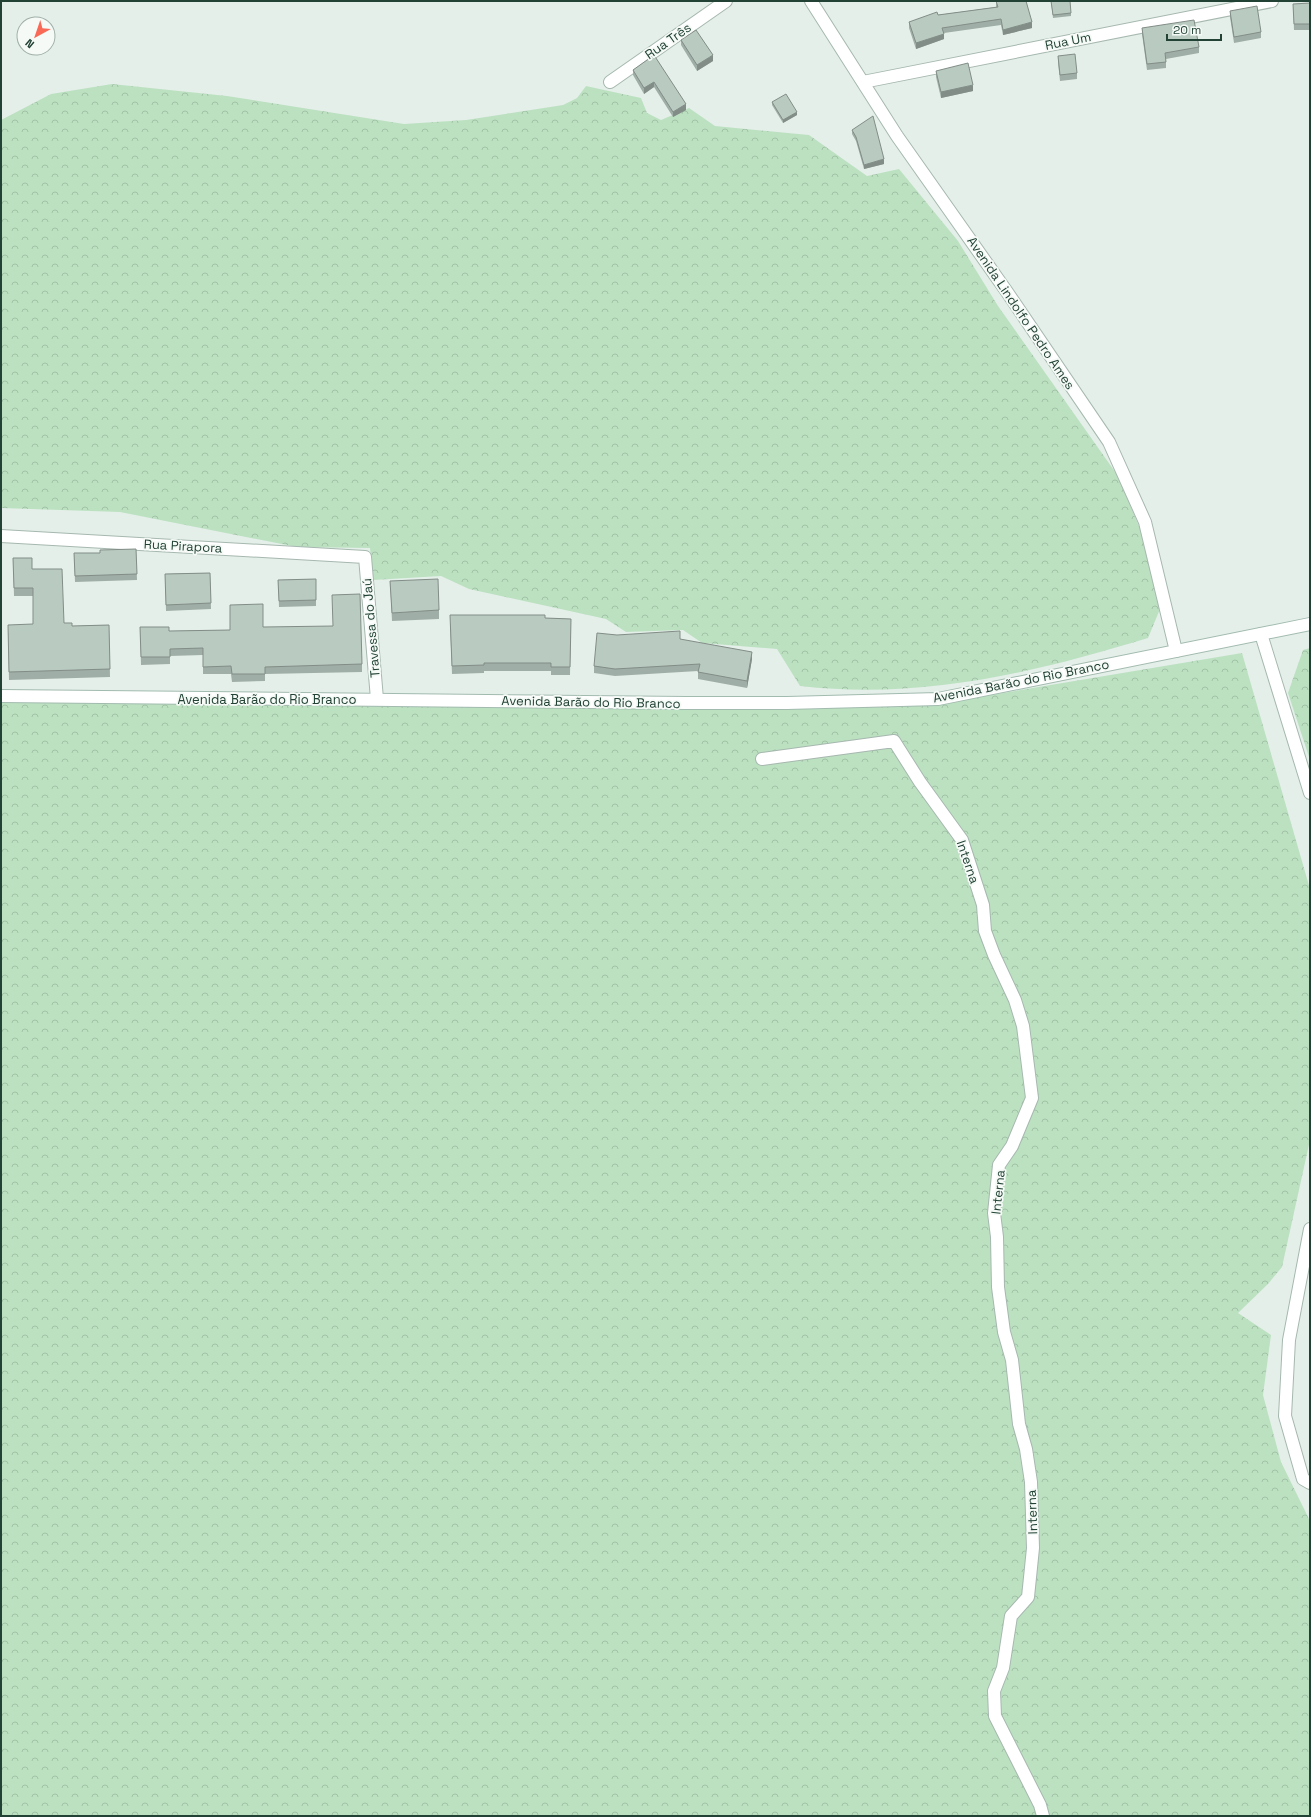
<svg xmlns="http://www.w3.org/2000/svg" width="1311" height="1817" viewBox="0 0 1311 1817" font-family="'Space Grotesk',sans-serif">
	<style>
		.forest { fill: url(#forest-crowns) }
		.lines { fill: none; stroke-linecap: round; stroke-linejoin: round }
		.street-casing { stroke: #a6b8af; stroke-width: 14 }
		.secondary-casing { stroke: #a2bbaf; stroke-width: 14 }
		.street { stroke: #fff; stroke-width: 12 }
		.secondary { stroke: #fff; stroke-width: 12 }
		.wall { fill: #9faea6 }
		.shaded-wall { fill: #828d87 }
		.building { fill: #b9cac1; stroke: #828d87 }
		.labels { text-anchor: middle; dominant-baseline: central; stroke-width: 3.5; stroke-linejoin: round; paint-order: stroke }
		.street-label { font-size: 13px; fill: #224235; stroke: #f5faf7 }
	</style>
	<defs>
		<pattern id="forest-crowns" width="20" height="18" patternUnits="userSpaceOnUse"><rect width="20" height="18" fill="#bce1c1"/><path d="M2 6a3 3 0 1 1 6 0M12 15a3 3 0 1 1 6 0" fill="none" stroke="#a1c2a6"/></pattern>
	</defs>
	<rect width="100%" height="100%" fill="#e4efe9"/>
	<g class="forest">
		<path d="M112,84l115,12 177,28 62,-4 97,-15 14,-7 9,-12 55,12 6,15 14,7 28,-12 26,18 94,9 58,41 32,-7 59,72 40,65 120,170 33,79 9,54 -12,29c-115,35 -227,62 -348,48l-23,-37 -75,-6 -19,-13 -57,2 -20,-13 -137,-30 -28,-13 -68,4 -3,-32 -73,-1 -177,-35 -119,-4v-388l50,-26z"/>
		<path d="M1310,648v112l-22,-67 15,-43z"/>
		<path d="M1242,653l68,236v251l-28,127 -14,17 -30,29 33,22 -8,60 18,67 29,59v295h-1309v-1116l936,4z"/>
	</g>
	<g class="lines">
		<g class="street-casing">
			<g id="street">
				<path d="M811,1l86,135 110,156 102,150 36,80 31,129"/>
				<path d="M610,82l116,-81"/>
				<path d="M863,82l409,-81"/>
				<path d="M1,536l364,21 12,142"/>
				<path d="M1261,634l49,159"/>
				<path d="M762,759l132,-18 26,41 42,58 21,65 2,26 9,24 21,45 8,26 9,72 -20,48 -13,19 -5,48 3,24 1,50 6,45 8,28 7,64 7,25 5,33 2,66 -5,49 -17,19 -8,52 -9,23 1,25 45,89 3,11"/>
				<path d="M1310,1229l-21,111 -4,76 18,63 7,4"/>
			</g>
		</g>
		<g class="secondary-casing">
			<path id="secondary" d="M1,696l685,7h101l151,-4 372,-75"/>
		</g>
		<use href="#street" class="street"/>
		<use href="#secondary" class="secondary"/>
	</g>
	<g class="wall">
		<path d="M996,1h30l6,27 -29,7 -2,-10 -57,8v6l-28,10 -7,-21v-6l29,-7 58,-8z"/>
		<path d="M1051,1l20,12v3l-18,2z"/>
		<path d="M1310,3v27h-16l-1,-26z"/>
		<path d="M1230,11l31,21v6l-27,5 -4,-26z"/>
		<path d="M1142,28l57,19v6l-33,6v9l-19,2 -5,-36z"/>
		<path d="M681,40l32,21 -16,10 -16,-26z"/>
		<path d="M654,55l32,55 -13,7 -19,-30 -10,7 -11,-19v-5z"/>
		<path d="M1058,56l19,17v6l-17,2 -2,-19z"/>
		<path d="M936,71l37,20 -32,7 -5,-21z"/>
		<path d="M772,102l25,13 -14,8 -11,-18z"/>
		<path d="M852,130l32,34 -20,5 -8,-28 -4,-7z"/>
		<path d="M136,549l1,31 -62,2 -1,-29h26z"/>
		<path d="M13,558l19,11 32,54 8,3 37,-1 1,52 -101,3 -1,-47 25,-9v-28h-19z"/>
		<path d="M210,573l1,36 -45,2 -1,-37z"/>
		<path d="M316,579v27l-37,1 -1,-27z"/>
		<path d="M390,581l49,29v9l-47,2z"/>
		<path d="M545,618l26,1 -1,56h-19v-4h-67v2l-32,1 -2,-50z"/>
		<path d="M140,627l29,4 61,-1 33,-3 99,37v8l-97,2v7l-33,1 -1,-8h-28v-19l-33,1v8l-29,1z"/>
		<path d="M617,635l63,4 72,20 -5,29 -49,-9v-8l-83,5 -21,-3v-7z"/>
	</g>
	<g class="shaded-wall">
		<path d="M1032,22v6l-29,7v-5z"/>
		<path d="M944,34v5l-28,10v-6z"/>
		<path d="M713,55v6l-16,10v-6z"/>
		<path d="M654,82v5l-10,7v-6z"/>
		<path d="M973,85v6l-32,7v-6z"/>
		<path d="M686,104v6l-13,7v-5z"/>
		<path d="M797,112v3l-14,8v-3z"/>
		<path d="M884,159v5l-20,5v-4z"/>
		<path d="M752,652v7l-5,29v-7z"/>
	</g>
	<g class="building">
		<path d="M996,1h30l6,21 -29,8 -2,-11 -59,9 2,6 -28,9 -7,-21 28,-10 1,3 60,-8z"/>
		<path d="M1051,1h19l1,12 -18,2z"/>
		<path d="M1310,3v21h-16l-1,-20z"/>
		<path d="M1257,6l4,26 -27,5 -4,-26z"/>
		<path d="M1194,20l5,27 -34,6 1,9 -19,2 -5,-36z"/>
		<path d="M696,30l17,25 -16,10 -16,-25z"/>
		<path d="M1075,54l2,19 -17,2 -2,-19z"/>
		<path d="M654,55l32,49 -13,8 -19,-30 -10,6 -11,-18z"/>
		<path d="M968,63l5,22 -32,7 -5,-21z"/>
		<path d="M786,94l11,18 -14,8 -11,-18z"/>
		<path d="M873,116l11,43 -20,6 -8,-28 -4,-7z"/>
		<path d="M136,549l1,25 -62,2 -1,-23h26v-3z"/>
		<path d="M13,558h19v11h30l2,54h8v3l37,-1 1,44 -101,3 -1,-47 25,-1v-36h-19z"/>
		<path d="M210,573l1,30 -45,2 -1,-31z"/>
		<path d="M316,579v21l-37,1 -1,-21z"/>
		<path d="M438,579l1,31 -47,3 -2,-32z"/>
		<path d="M360,594l2,70 -97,3v7h-33l-1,-8 -28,1v-19l-33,1v8h-29l-1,-30h29v4l61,-1v-25l33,-1v23l70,-1 -1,-31z"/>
		<path d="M450,615h95v3l26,1 -1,48h-19v-4h-67v2l-32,1z"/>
		<path d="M680,631v8l72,13 -5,29 -49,-9 2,-8 -85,5 -21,-3 3,-33 20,2z"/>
	</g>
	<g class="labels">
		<g class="street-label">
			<text transform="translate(668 41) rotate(-35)">Rua Três</text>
			<text transform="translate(1068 41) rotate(-11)">Rua Um</text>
			<text transform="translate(1021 313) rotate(56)">Avenida Lindolfo Pedro Ames</text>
			<text transform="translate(183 546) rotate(3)">Rua Pirapora</text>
			<text transform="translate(371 628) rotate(-95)">Travessa do Jaú</text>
			<text transform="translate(1021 681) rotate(-11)">Avenida Barão do Rio Branco</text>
			<text x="267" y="699">Avenida Barão do Rio Branco</text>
			<text transform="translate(591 702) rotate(1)">Avenida Barão do Rio Branco</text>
			<text transform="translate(968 862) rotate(71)">Interna</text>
			<text transform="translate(998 1192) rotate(-84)">Interna</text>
			<text transform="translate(1032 1512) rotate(-92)">Interna</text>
		</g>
	</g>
	<rect width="1311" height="1817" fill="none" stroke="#224235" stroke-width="4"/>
	<g transform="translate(36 36) rotate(220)"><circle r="19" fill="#f5faf7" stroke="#a1b0a9"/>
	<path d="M0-3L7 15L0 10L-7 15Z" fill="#fa6956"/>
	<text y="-6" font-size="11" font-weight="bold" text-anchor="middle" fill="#224235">N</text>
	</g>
	<path d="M1167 34v6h54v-6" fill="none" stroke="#224235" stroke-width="2"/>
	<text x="1173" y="34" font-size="12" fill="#224235" stroke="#f5faf7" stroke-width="3" paint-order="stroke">20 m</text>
</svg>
